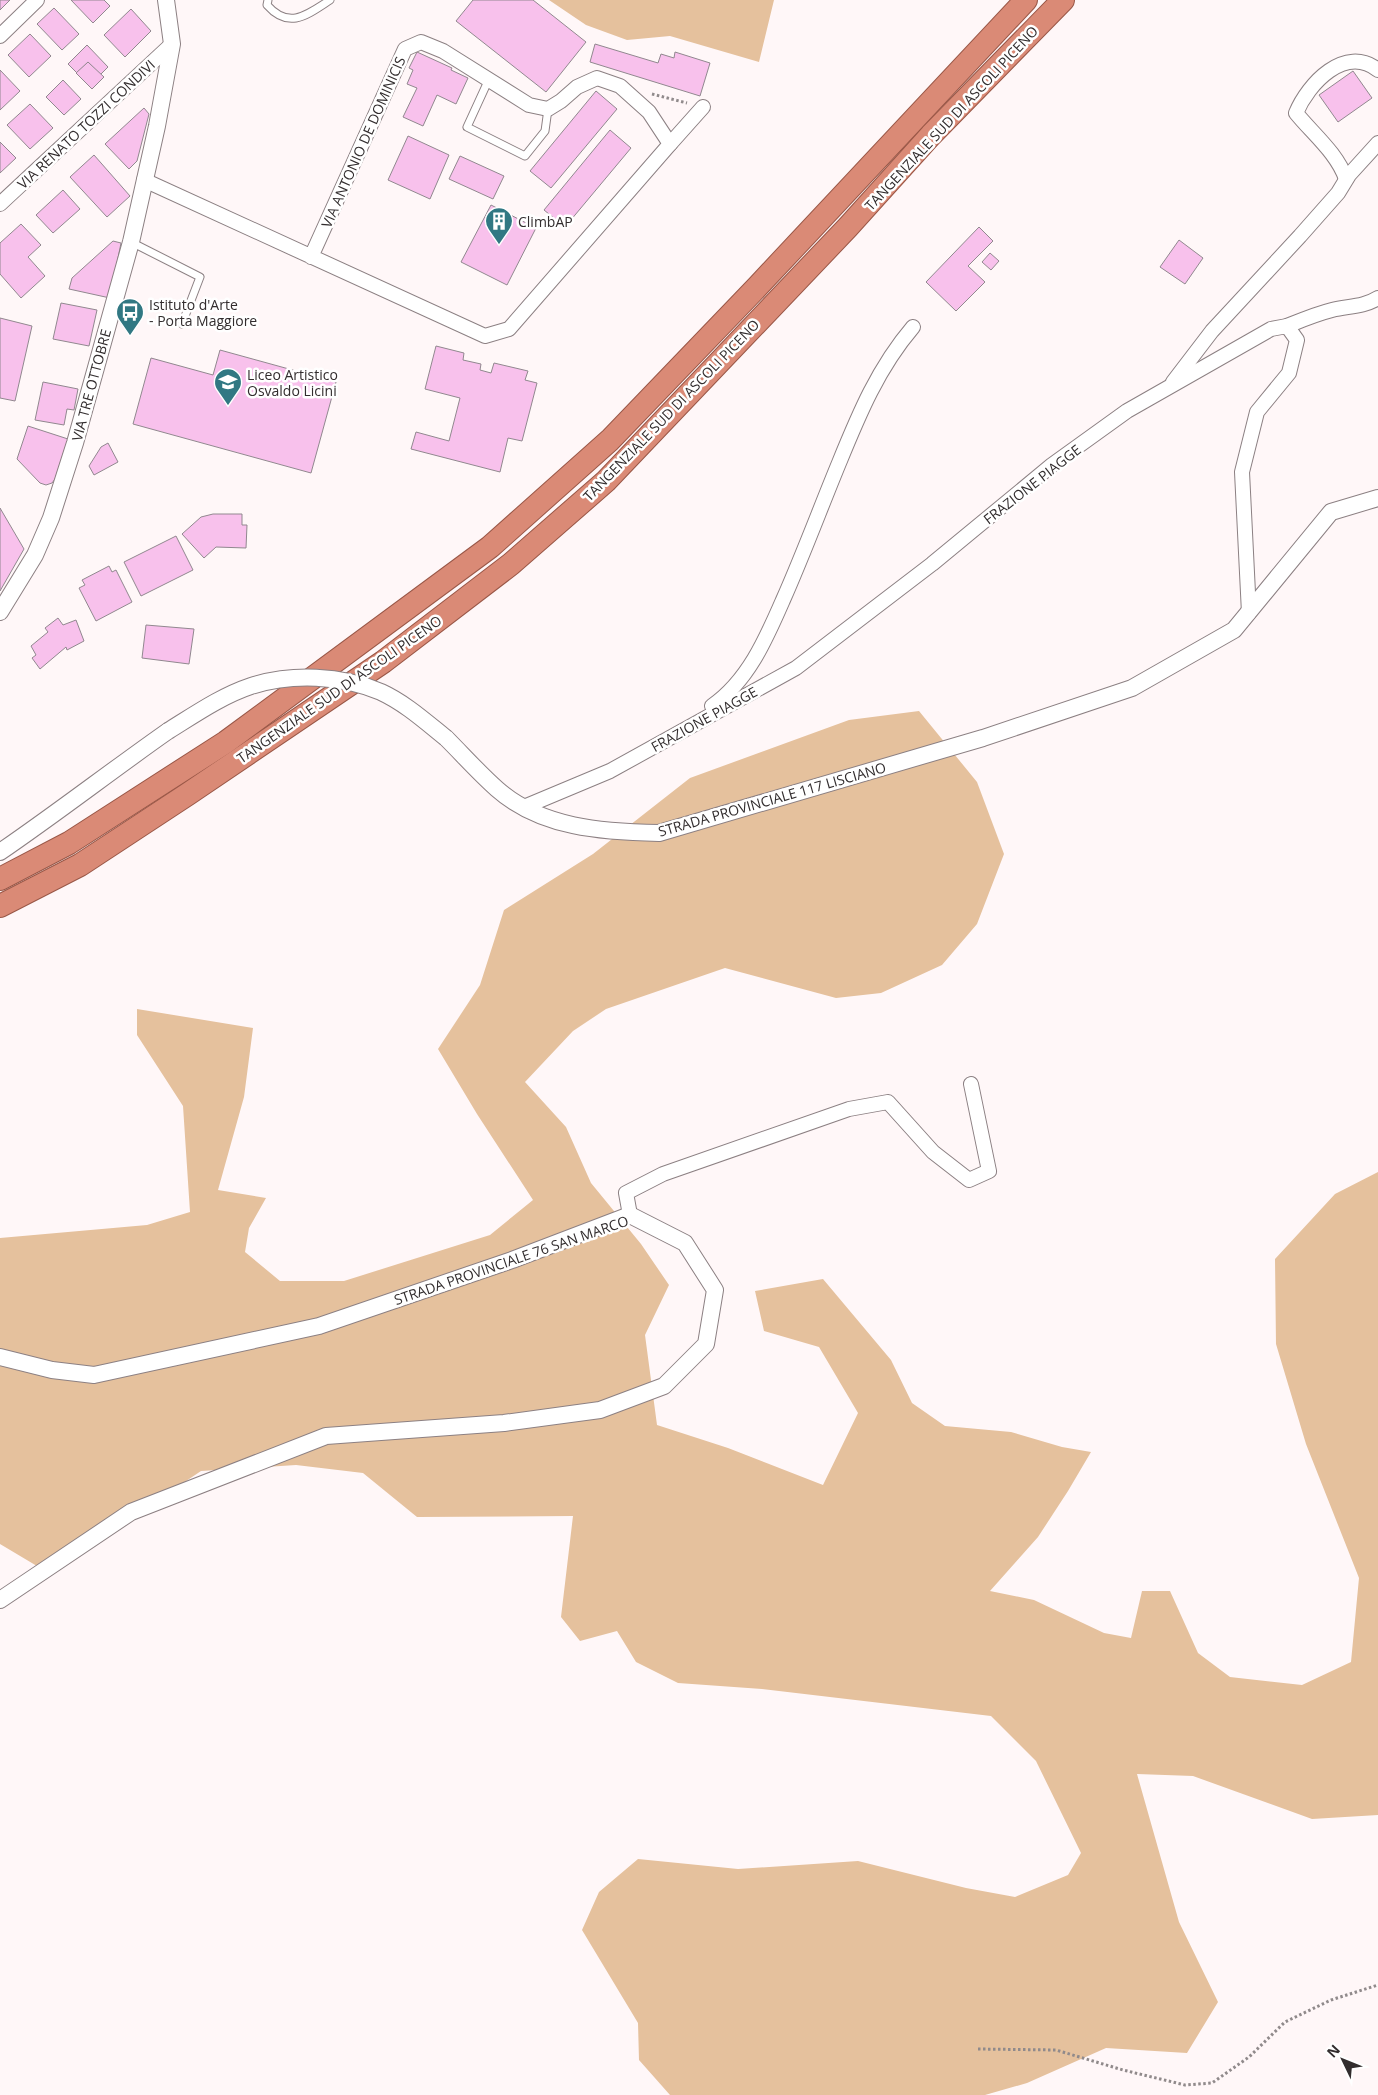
<svg xmlns="http://www.w3.org/2000/svg" width="1378" height="2095" viewBox="0 0 1378 2095" font-family="'Open Sans',sans-serif">
	<style>
		.green { fill: #e5c19d }
		.building { fill: #f8c1ec; stroke: #91888f }
		.lines { fill: none; stroke-linecap: round; stroke-linejoin: round }
		.service-casing { stroke: #8c8083; stroke-width: 9 }
		.minor-casing { stroke: #8c8083; stroke-width: 16 }
		.tertiary-casing { stroke: #8c8083; stroke-width: 18 }
		.trunk-casing { stroke: #995747; stroke-width: 24 }
		.path { stroke: #908a8b; stroke-width: 3; stroke-dasharray: 2.5 2.5; stroke-linecap: butt }
		.service { stroke: #fff; stroke-width: 7 }
		.minor { stroke: #fff; stroke-width: 14 }
		.tertiary { stroke: #fff; stroke-width: 16 }
		.trunk { stroke: #da8a76; stroke-width: 22 }
		.tertiary-bridge-casing { stroke: #8c8083; stroke-width: 18; stroke-linecap: butt }
		.tertiary-bridge { stroke: #fff; stroke-width: 16 }
		.labels { text-anchor: middle; dominant-baseline: central; stroke-width: 5; stroke-linejoin: round; paint-order: stroke }
		.street-label { font-size: 14px; fill: #322d2e; stroke: #fff }
		.poi-label { font-size: 14px; fill: #322d2e; stroke: #fff; text-anchor: start }
	</style>
	<rect width="100%" height="100%" fill="#fff7f8"/>
	<g class="green">
		<path d="M549,0h225l-15,62 -89,-26 -43,4 -41,-15z"/>
		<path d="M919,711l58,71 27,72 -27,70 -35,41 -61,28 -45,5 -111,-30 -119,41 -33,22 -48,51 41,45 25,56 50,61 28,41 -24,50 12,90 71,23 95,37 35,-72 -39,-66 -55,-16 -9,-40 68,-12 68,81 21,43 33,23 66,6 51,15 29,5 -23,39 -30,46 -48,54 44,9 70,33 27,5 11,-47h28l28,62 32,24 72,8 49,-23 8,-84 -53,-134 -30,-100 -1,-85 60,-65 43,-22v643l-66,4 -119,-43 -56,-2 42,148 39,80 -31,51 -81,-5 -79,35 -42,12h-315l-31,-35 -1,-37 -56,-93 17,-38 39,-33 100,10 120,-8 108,27 49,9 53,-22 13,-22 -45,-92 -45,-45 -229,-27 -84,-6 -42,-21 -19,-31 -37,10 -19,-24 12,-101 -156,1 -54,-44 -67,-8 -95,6 -119,80 -30,24 -52,-31v-306l147,-13 43,-13 -7,-106 -46,-71v-26l116,19 -9,69 -26,93 48,8 -17,30 -4,24 35,29h64l146,-46 43,-35 -56,-86 -39,-65 42,-64 24,-75 89,-56 97,-76 159,-58z"/>
	</g>
	<g class="building">
		<path d="M0,0h10l-10,10z"/>
		<path d="M71,0h33l6,6 -17,17z"/>
		<path d="M473,0h60l53,42 -40,50 -90,-71z"/>
		<path d="M54,8l25,26 -17,16 -25,-26z"/>
		<path d="M131,9l20,22 -26,26 -21,-22z"/>
		<path d="M30,34l21,22 -22,21 -21,-22z"/>
		<path d="M595,44l63,19 3,-9 13,4 1,-6 35,11 -10,33 -110,-34z"/>
		<path d="M87,45l21,22 -8,8 -12,-13 -11,11 -9,-9z"/>
		<path d="M417,52l35,16 -1,2 17,8 -12,26 -19,-9 -14,31 -20,-9 14,-29 -10,-4 6,-14 -4,-2z"/>
		<path d="M88,62l16,15 -12,12 -16,-16z"/>
		<path d="M0,70l20,21 -20,19z"/>
		<path d="M1353,71l19,27 -34,24 -19,-27z"/>
		<path d="M63,80l18,19 -17,16 -18,-18z"/>
		<path d="M596,91l21,18 -66,79 -21,-17z"/>
		<path d="M30,104l23,24 -23,21 -23,-24z"/>
		<path d="M144,108l5,6 -12,47 -8,8 -24,-25z"/>
		<path d="M610,130l21,18 -66,79 -21,-17z"/>
		<path d="M408,136l41,19 -19,44 -42,-19z"/>
		<path d="M0,142l16,16 -16,15z"/>
		<path d="M94,155l36,41 -23,21 -37,-40z"/>
		<path d="M460,156l44,20 -11,23 -44,-20z"/>
		<path d="M63,190l17,19 -27,24 -17,-18z"/>
		<path d="M491,205l45,23 -29,57 -46,-23z"/>
		<path d="M21,224l20,21 -13,12 17,19 -24,22 -21,-24v-31z"/>
		<path d="M979,227l14,14 -25,25 17,16 -29,29 -30,-29z"/>
		<path d="M1179,240l24,18 -18,26 -25,-17z"/>
		<path d="M113,241l8,2 -11,55 -41,-9 3,-11z"/>
		<path d="M990,253l9,8 -8,9 -9,-8z"/>
		<path d="M61,303l36,7 -8,36 -36,-7z"/>
		<path d="M0,318l32,8 -17,75 -15,-3z"/>
		<path d="M436,346l28,7 -1,7 18,4 -1,6 11,3 3,-10 34,8 -3,9 12,3 -15,58 -14,-3 -8,34 -89,-23 5,-17 33,9 11,-43 -35,-9z"/>
		<path d="M220,350l116,32 -25,91 -178,-49 18,-66 62,17z"/>
		<path d="M43,382l35,7 -4,21 -7,-1 -3,16 -29,-5z"/>
		<path d="M28,426l40,13 -13,40 -3,4 -6,2 -6,-2 -23,-24z"/>
		<path d="M108,443l10,19 -24,13 -5,-9 12,-19z"/>
		<path d="M0,508l24,41 -24,42z"/>
		<path d="M213,514h29v11h5l-1,23 -30,-1 -12,11 -22,-24 19,-17z"/>
		<path d="M176,536l17,34 -52,26 -17,-34z"/>
		<path d="M109,566l3,6 4,-2 16,32 -36,19 -17,-33 6,-3 -3,-5z"/>
		<path d="M58,618l5,7 13,-5 8,21 -17,9 -1,-3 -26,22 -8,-11 4,-3 -5,-9 17,-14 -3,-4z"/>
		<path d="M146,625l48,4 -5,35 -47,-6z"/>
	</g>
	<g class="lines">
		<g class="service-casing">
			<g id="service">
				<path d="M268,0l-1,5c22,25 40,10 63,-5"/>
				<path d="M489,79l-22,48 58,29 20,-25 3,-22"/>
				<path d="M131,242l69,35 -18,47"/>
			</g>
		</g>
		<g class="minor-casing">
			<g id="minor">
				<path d="M0,36l37,-36"/>
				<path d="M670,144l33,-37"/>
				<path d="M1346,179c-9,-26 -33,-45 -50,-66 12,-29 49,-69 82,-43"/>
				<path d="M144,180l341,156 24,-7 161,-185 -21,-32 -29,-26 -23,-8 -20,9 -16,14 -13,8 -19,-4 -86,-54 -22,-9 -16,7 -94,208"/>
				<path d="M0,204l172,-160"/>
				<path d="M1287,326c15,-6 29,-12 45,-16 16,-4 32,-3 46,-12"/>
				<path d="M1173,382l39,-51 88,-95 38,-43 11,-18 29,-32"/>
				<path d="M712,706c36,-25 54,-67 71,-106 20,-45 37,-91 56,-137 20,-49 39,-95 74,-136"/>
				<path d="M524,807l86,-36 186,-103 136,-104 120,-99 75,-54 144,-82 16,-3 10,14 -8,33 -32,39 -15,60 7,141"/>
				<path d="M630,1215l-4,-22 37,-19 186,-65 39,-7 45,50 36,28 20,-9 -18,-87"/>
			</g>
		</g>
		<g class="tertiary-casing">
			<g id="tertiary">
				<path d="M0,612l35,-57 16,-37 24,-75 56,-201 26,-116 15,-82 -6,-44"/>
				<path d="M446,738c17,17 33,35 51,51 44,39 106,43 162,44l324,-95 149,-50 102,-58 97,-118 47,-14"/>
				<path d="M0,852c57,-39 111,-81 168,-121"/>
				<path d="M0,1357l52,13 42,5 225,-49 193,-66 118,-45 55,28 30,47 -9,54 -42,42 -64,24 -96,13 -178,13 -195,76 -131,88"/>
			</g>
		</g>
		<g class="trunk-casing">
			<g id="trunk">
				<path d="M0,879l69,-36 157,-101 264,-195 120,-107 148,-154 268,-286"/>
				<path d="M0,906l80,-41 108,-71 195,-132 128,-98 95,-83 242,-254 83,-92 132,-135"/>
			</g>
		</g>
		<g class="path">
			<path d="M652,94l35,9"/>
			<path d="M978,2049l78,1 67,20 62,15 27,-2 37,-26 36,-35 46,-22 47,-15"/>
		</g>
		<use href="#service" class="service"/>
		<use href="#minor" class="minor"/>
		<use href="#tertiary" class="tertiary"/>
		<use href="#trunk" class="trunk"/>
		<g class="tertiary-bridge-casing">
			<path id="tertiary-bridge" d="M168,731c26,-16 53,-35 83,-45 41,-13 90,-11 130,6 24,11 45,30 65,46"/>
		</g>
		<use href="#tertiary-bridge" class="tertiary-bridge"/>
	</g>
	<defs>
		<g id="building-pin" transform="scale(1.4375)"><path d="M0 17L-7.5 6A9.5 9.5 0 1 1 7.5 6Z" fill="#317883" stroke="#fff"/><path d="M-4-6H4V6H1V3H-1V6H-4ZM-2.5-4.3h1.7v1.8h-1.7ZM.8-4.3h1.7v1.8H.8ZM-2.5-1h1.7V.8h-1.7ZM.8-1h1.7V.8H.8Z" fill="#fff"/></g>
		<g id="bus-pin" transform="scale(1.4375)"><path d="M0 17L-7.5 6A9.5 9.5 0 1 1 7.5 6Z" fill="#317883" stroke="#fff"/><path d="M-5-6H5V4H4V6H2V4H-2V6H-4V4H-5ZM-3.5-4V0h7V-4ZM-3.5 1.2v1.5H-2V1.2ZM2 1.2v1.5H3.5V1.2Z" fill="#fff"/></g>
		<g id="school-pin" transform="scale(1.4375)"><path d="M0 17L-7.5 6A9.5 9.5 0 1 1 7.5 6Z" fill="#317883" stroke="#fff"/><path d="M0-5L7-2L0 1L-7-2ZM-4 1L0 2.5L4 1V4Q0 6-4 4Z" fill="#fff"/></g>
	</defs>
	<g fill-rule="evenodd">
		<use href="#building-pin" x="499" y="221"/>
		<use href="#bus-pin" x="130" y="312"/>
		<use href="#school-pin" x="228" y="382"/>
	</g>
	<g class="labels">
		<g class="street-label">
			<text transform="translate(951 118) rotate(-47)">TANGENZIALE SUD DI ASCOLI PICENO</text>
			<text transform="translate(86 124) rotate(-43)">VIA RENATO TOZZI CONDIVI</text>
			<text transform="translate(363 142) rotate(-66)">VIA ANTONIO DE DOMINICIS</text>
			<text transform="translate(91 385) rotate(-75)">VIA TRE OTTOBRE</text>
			<text transform="translate(671 410) rotate(-46)">TANGENZIALE SUD DI ASCOLI PICENO</text>
			<text transform="translate(1032 484) rotate(-38)">FRAZIONE PIAGGE</text>
			<text transform="translate(339 689) rotate(-35)">TANGENZIALE SUD DI ASCOLI PICENO</text>
			<text transform="translate(704 719) rotate(-29)">FRAZIONE PIAGGE</text>
			<text transform="translate(772 799) rotate(-16)">STRADA PROVINCIALE 117 LISCIANO</text>
			<text transform="translate(511 1260) rotate(-19)">STRADA PROVINCIALE 76 SAN MARCO</text>
		</g>
		<g class="poi-label">
			<text x="518" y="221">ClimbAP</text>
			<text x="149" y="304">Istituto d'Arte<tspan x="149" dy="16">- Porta Maggiore</tspan></text>
			<text x="247" y="374">Liceo Artistico<tspan x="247" dy="16">Osvaldo Licini</tspan></text>
		</g>
	</g>
	<g transform="translate(1343 2060) rotate(313)" stroke="#ffffff" stroke-width="4" paint-order="stroke">
	<path d="M0-4L9 19L0 12L-9 19Z" fill="#322d2e"/>
	<text y="-8" font-size="14" font-weight="bold" text-anchor="middle" fill="#322d2e">N</text>
	</g>
</svg>
